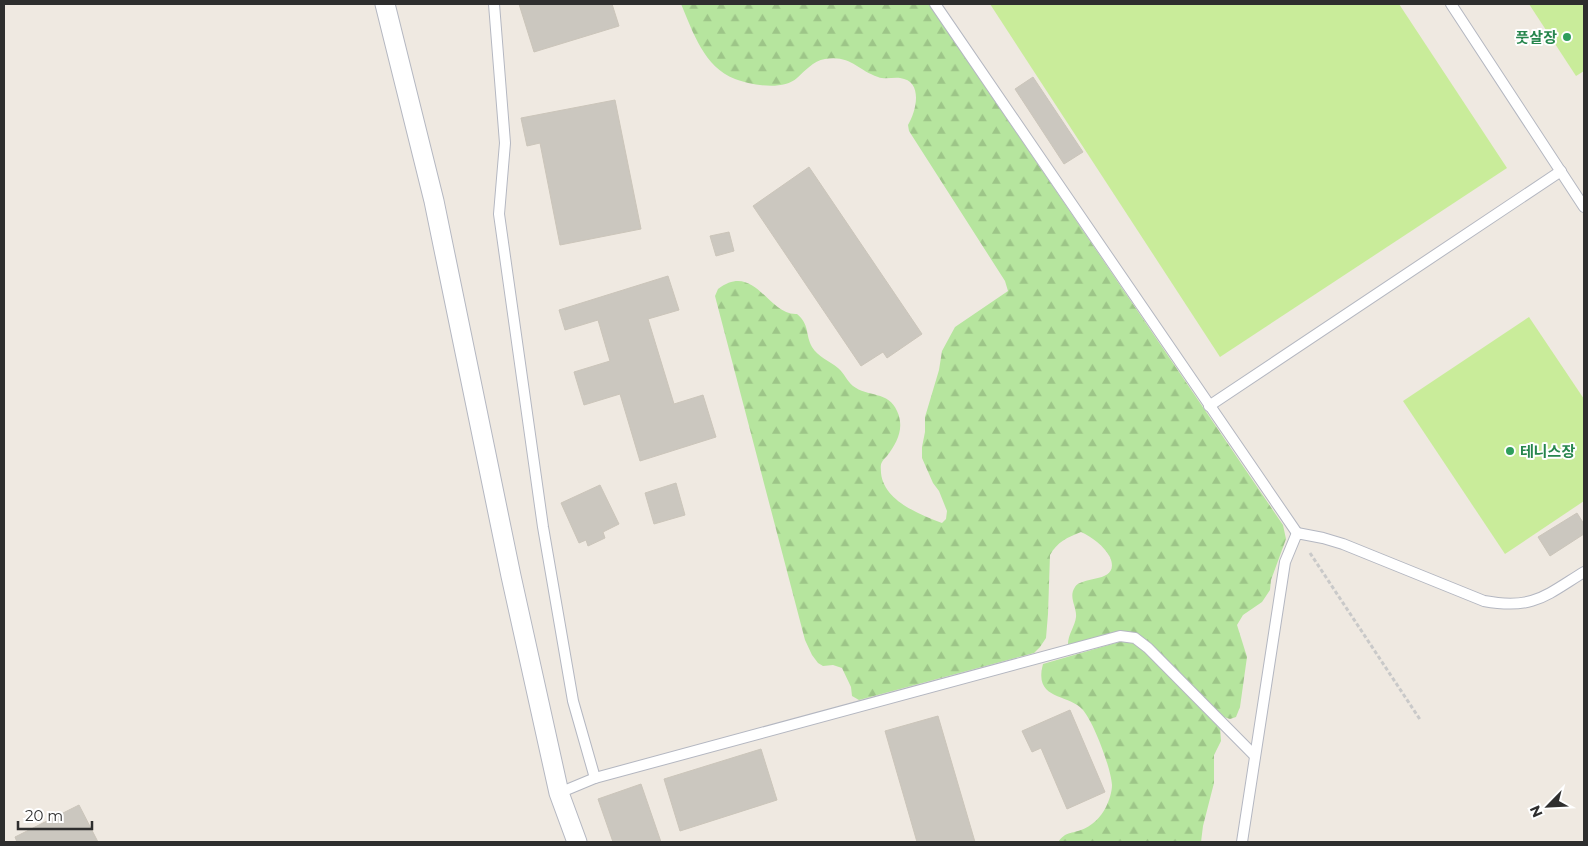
<svg xmlns="http://www.w3.org/2000/svg" width="1588" height="846" viewBox="0 0 1588 846" font-family="Montserrat,'Noto Sans KR',sans-serif">
	<style>
		.forest { fill: url(#forest-firs) }
		.pitch { fill: #c9ec9a }
		.building { fill: #cbc7bf; stroke: #cbc5ba }
		.lines { fill: none; stroke-linecap: round; stroke-linejoin: round }
		.lane-casing { stroke: #b4b7c1; stroke-width: 12 }
		.street-casing { stroke: #b4b7c1; stroke-width: 21 }
		.path { stroke: #c9c9c9; stroke-width: 3; stroke-dasharray: 4 2.5; stroke-linecap: butt }
		.lane { stroke: #fff; stroke-width: 10 }
		.street { stroke: #fff; stroke-width: 19 }
		.leisure-dot { fill: #2e9e5b; stroke: #fff; stroke-width: 2 }
		.labels { text-anchor: middle; dominant-baseline: central; stroke-width: 4; stroke-linejoin: round; paint-order: stroke }
		.leisure-label { font-size: 15px; font-weight: bold; fill: #27864d; stroke: #fff; text-anchor: end }
	</style>
	<defs>
		<pattern id="forest-firs" width="22" height="20" patternUnits="userSpaceOnUse" patternTransform="scale(1.25)"><rect width="22" height="20" fill="#b6e59e"/><path d="M5 1l3.5 6h-7zM16 11l3.5 6h-7z" fill="#9dc588"/></pattern>
	</defs>
	<rect width="100%" height="100%" fill="#efe9e1"/>
	<g class="forest">
		<path d="M681,4h248l354,521 3,14 -15,41 -1,10 -8,12 -19,13 -6,10 10,32 -7,50 -4,10 -6,2 -6,-2 -74,-74 -13,-9 -16,-2 -53,15c-1,-12 7,-20 8,-30 1,-10 -8,-20 -1,-30 7,-12 46,-3 35,-30 -6,-11 -18,-20 -29,-25 -13,5 -24,10 -31,23l-2,59 -2,24 -6,9 -6,6 -175,47 -7,-4 -1,-9 -9,-19 -9,-3 -10,1 -5,-3 -6,-8 -7,-15 -90,-344 3,-7c37,-28 50,27 79,25 13,11 8,20 15,33 6,10 18,14 26,21 6,5 9,13 15,18 14,11 36,5 44,25 8,17 0,32 -10,45 -2,2 -4,4 -5,6 -2,3 -1,8 -1,11 3,28 38,41 61,50l4,-4 1,-8 -8,-20 -6,-8 -11,-25v-11l3,-15v-15l14,-47 3,-19 13,-24 53,-36 -3,-10 -96,-150 -1,-6c8,-13 16,-44 -8,-47 -7,-1 -15,2 -22,-1 -21,-7 -27,-22 -53,-18 -12,2 -20,12 -28,19 -14,13 -46,7 -62,1 -31,-12 -42,-47 -54,-75z"/>
		<path d="M1119,642h13l13,8 75,77 1,14 -7,14v28l-11,43 -2,16h-143c8,-10 11,-8 23,-12 10,-3 20,-13 25,-23 3,-6 6,-15 6,-22 -1,-17 -18,-62 -29,-75 -14,-17 -50,-9 -40,-46z"/>
	</g>
	<g class="pitch">
		<path d="M990,4h409l108,164 -287,189z"/>
		<path d="M1529,4h55v67l-8,5z"/>
		<path d="M1529,317l55,82v102l-79,53 -102,-153z"/>
	</g>
	<g class="building">
		<path d="M519,4h93l7,22 -85,26z"/>
		<path d="M1033,77l50,75 -19,12 -49,-75z"/>
		<path d="M615,100l26,129 -81,16 -20,-102 -13,3 -6,-28z"/>
		<path d="M809,167l113,167 -35,24 -4,-6 -22,14 -108,-160z"/>
		<path d="M729,232l5,19 -18,5 -6,-20z"/>
		<path d="M668,276l11,34 -31,9 26,85 29,-9 13,42 -76,24 -20,-67 -36,11 -10,-33 36,-11 -12,-41 -33,10 -6,-20z"/>
		<path d="M676,483l9,32 -31,9 -9,-31z"/>
		<path d="M600,485l19,39 -16,8 2,6 -17,8 -2,-6 -7,3 -18,-40z"/>
		<path d="M1577,513l7,11v10l-34,22 -12,-19z"/>
		<path d="M1070,710l35,82 -38,17 -26,-61 -9,4 -10,-21z"/>
		<path d="M938,716l37,126h-58l-32,-111z"/>
		<path d="M761,749l16,51 -97,31 -16,-52z"/>
		<path d="M641,784l20,58h-48l-15,-43z"/>
		<path d="M79,805l19,37h-81l-2,-5z"/>
	</g>
	<g class="lines">
		<g class="lane-casing">
			<g id="lane">
				<path d="M494,4l11,139 -6,71 44,313 30,174 22,77"/>
				<path d="M935,4l362,529"/>
				<path d="M1451,4l133,203"/>
				<path d="M1209,406l352,-235"/>
				<path d="M559,793l36,-15 525,-142 15,2 13,10 107,108"/>
				<path d="M1242,842l43,-280 12,-29 26,5 20,6 141,57c49,9 61,-5 100,-29"/>
			</g>
		</g>
		<g class="street-casing">
			<path id="street" d="M385,4l49,197 77,375 48,217 18,49"/>
		</g>
		<path class="path" d="M1310,553l111,168"/>
		<use href="#lane" class="lane"/>
		<use href="#street" class="street"/>
	</g>
	<g class="leisure-dot">
		<circle cx="1567" cy="37" r="5"/>
		<circle cx="1510" cy="451" r="5"/>
	</g>
	<g class="labels">
		<g class="leisure-label">
			<text x="1557" y="37">풋살장</text>
			<text x="1520" y="451" text-anchor="start">테니스장</text>
		</g>
	</g>
	<rect width="1588" height="846" fill="none" stroke="#2e2e2e" stroke-width="10"/>
	<g transform="translate(1548 806) rotate(246)" stroke="#ffffff" stroke-width="4" paint-order="stroke">
	<path d="M0-4L9 19L0 12L-9 19Z" fill="#2e2e2e"/>
	<text y="-8" font-size="14" font-weight="bold" text-anchor="middle" fill="#2e2e2e">N</text>
	</g>
	<path d="M18 821v8h74v-8" fill="none" stroke="#2e2e2e" stroke-width="2.5"/>
	<text x="25" y="821" font-size="15" fill="#2e2e2e" stroke="#ffffff" stroke-width="4" paint-order="stroke">20 m</text>
</svg>
